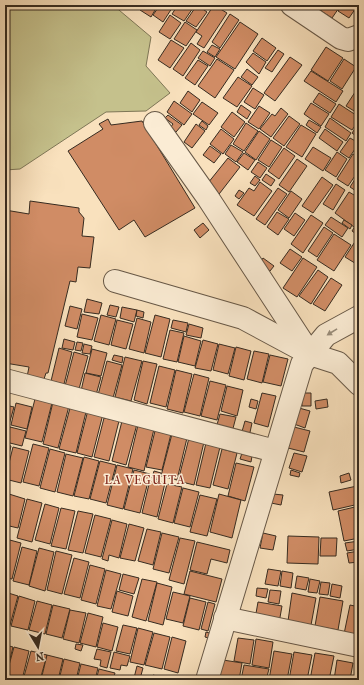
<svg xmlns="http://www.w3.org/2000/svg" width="364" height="685" viewBox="0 0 364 685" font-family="'IM FELL French Canon',serif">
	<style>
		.green { fill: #c5c18c; stroke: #7e7656 }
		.building { fill: #d08c65; stroke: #362b20 }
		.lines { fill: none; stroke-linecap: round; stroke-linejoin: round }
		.minor-casing { stroke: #675847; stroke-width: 24 }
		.minor { stroke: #fbecd4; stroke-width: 22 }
		.oneway { fill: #988c7a }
		.labels { text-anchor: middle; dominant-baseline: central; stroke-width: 3; stroke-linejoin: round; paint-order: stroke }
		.neighbourhood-label { font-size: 12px; letter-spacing: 1px; fill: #7a1f14; stroke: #fbecd4 }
	</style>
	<rect width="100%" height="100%" fill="#f9e1bd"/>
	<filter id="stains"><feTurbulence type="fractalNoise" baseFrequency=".005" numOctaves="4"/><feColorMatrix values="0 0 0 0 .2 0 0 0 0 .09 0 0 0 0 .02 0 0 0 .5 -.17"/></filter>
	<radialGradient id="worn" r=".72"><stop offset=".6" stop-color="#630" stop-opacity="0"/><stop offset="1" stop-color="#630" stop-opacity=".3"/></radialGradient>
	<path class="green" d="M5,5h108l38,32 -5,29 24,27 -24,18 -40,1 -86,57 -15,1z"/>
	<g class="building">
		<path d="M143,5h15l-7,12 -11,-7z"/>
		<path d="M160,5h14l-11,17 -10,-7z"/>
		<path d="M178,5h17l-11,16 -12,-7z"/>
		<path d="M197,5l10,7 -11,15 -10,-6z"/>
		<path d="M214,5l13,8 -23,35 -7,-4 5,-8 -6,-4z"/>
		<path d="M325,5h16l-9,13 -11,-7z"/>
		<path d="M342,5h16l-9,13 -11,-7z"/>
		<path d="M230,14l9,6 -19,28 -8,-6z"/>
		<path d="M170,15l11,8 -11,16 -11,-7z"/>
		<path d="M185,22l12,8 -11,16 -12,-7z"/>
		<path d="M240,22l18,12 -23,35 -19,-12z"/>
		<path d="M262,38l14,10 -9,13 -14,-10z"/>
		<path d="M171,40l13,8 -14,20 -12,-8z"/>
		<path d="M191,43l9,7 -17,26 -10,-7z"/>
		<path d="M212,45l8,4 -5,8 -8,-5z"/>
		<path d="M326,47l17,11 -15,23 -17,-11z"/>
		<path d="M278,50l6,4 -12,18 -7,-4z"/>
		<path d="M203,51l12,7 -5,8 -12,-8z"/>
		<path d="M253,53l13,9 -7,12 -13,-12z"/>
		<path d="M290,57l12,8 -27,36 -11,-8z"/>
		<path d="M217,59l17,11 -19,28 -17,-12z"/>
		<path d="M344,59l12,8 -14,22 -12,-8z"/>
		<path d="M198,60l10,6 -13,19 -10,-7z"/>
		<path d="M247,69l11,8 -6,8 -11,-8z"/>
		<path d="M311,71l32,20 -7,11 -32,-21z"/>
		<path d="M238,77l14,9 -15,21 -14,-9z"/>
		<path d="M359,86v28l-13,-8z"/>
		<path d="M253,88l11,7 -9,14 -11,-7z"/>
		<path d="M188,91l12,9 -8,12 -12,-9z"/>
		<path d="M319,93l17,11 -6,9 -17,-11z"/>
		<path d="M174,101l18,13 -8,11 -17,-13z"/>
		<path d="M202,102l16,11 -9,12 -16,-11z"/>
		<path d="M311,103l18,11 -8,12 -17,-12z"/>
		<path d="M339,104l20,13v3l-7,10 -21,-13z"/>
		<path d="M241,105l10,7 -4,7 -10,-7z"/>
		<path d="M259,106l11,7 -11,16 -11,-7z"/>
		<path d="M281,108l7,6 -17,23 -11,-8 12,-15 3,2z"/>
		<path d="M232,112l13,10 -11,15 -13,-10z"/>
		<path d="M168,115l14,10 -6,7 -6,-4 3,-4 -8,-6z"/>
		<path d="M289,116l11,8 -16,22 -11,-8z"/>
		<path d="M330,118l21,15 -5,8 -21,-14z"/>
		<path d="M108,119l3,6 31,-4 53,87 -50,29 -11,-17 -15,10 -51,-79 35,-22 -4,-5z"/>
		<path d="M309,120l12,7 -4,6 -11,-8z"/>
		<path d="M202,121l6,5 -2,4 -7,-5z"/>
		<path d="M246,123l12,8 -14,20 -11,-7z"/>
		<path d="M359,123v15l-7,-5z"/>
		<path d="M196,124l9,7 -13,17 -8,-6z"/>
		<path d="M301,125l15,9 -14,23 -16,-10z"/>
		<path d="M221,129l13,10 -11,15 -13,-10z"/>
		<path d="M325,129l18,13 -6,9 -18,-13z"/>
		<path d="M259,131l11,8 -14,21 -11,-8z"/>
		<path d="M350,138l9,5 -10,15 -9,-6z"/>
		<path d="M271,140l11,7 -13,20 -11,-7z"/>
		<path d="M231,145l12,7 -7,10 -11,-8z"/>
		<path d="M210,146l11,8 -7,9 -11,-8z"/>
		<path d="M313,147l18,11 -8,13 -18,-12z"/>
		<path d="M284,148l11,8 -16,23 -11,-8z"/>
		<path d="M337,152l10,7 -11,18 -11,-7z"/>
		<path d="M244,153l11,7 -7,10 -11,-8z"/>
		<path d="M353,154l6,4v12l-11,16 -11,-7z"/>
		<path d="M228,158l12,9 -24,31 -12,-10z"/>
		<path d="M297,159l10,7 -18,26 -10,-7z"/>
		<path d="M258,162l9,6 -7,10 -9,-6z"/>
		<path d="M359,173v20l-9,-6z"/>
		<path d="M266,174l9,6 -4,6 -9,-6z"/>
		<path d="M255,176l5,4 -5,6 -5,-3z"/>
		<path d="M322,177l11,8 -20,28 -11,-7z"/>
		<path d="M260,182l12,9 -18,25 -17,-11 12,-17 5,3z"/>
		<path d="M336,184l9,6 -12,20 -10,-6z"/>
		<path d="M278,188l9,6 -22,31 -9,-6z"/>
		<path d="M239,190l5,3 -5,6 -4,-3z"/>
		<path d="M291,191l11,8 -13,19 -11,-8z"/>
		<path d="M349,192l10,6v22l-5,7 -19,-14z"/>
		<path d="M30,201l49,7v4l5,6 -2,18 12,1 -4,31 -12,-1 -2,15 -6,-1 -22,92h-2l-2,6 -17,-2 2,-10 -24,-4v-153l24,4z"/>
		<path d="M277,212l12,7 -11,16 -11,-8z"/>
		<path d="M295,213l10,7 -11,16 -10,-7z"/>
		<path d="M311,215l12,8 -20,30 -12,-9z"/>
		<path d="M331,217l17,11 -6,9 -17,-12z"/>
		<path d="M344,220l8,5 -2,4 -8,-6z"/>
		<path d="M359,220v16l-7,-5z"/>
		<path d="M203,223l6,7 -9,8 -6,-8z"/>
		<path d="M324,227l9,6 -16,24 -9,-6z"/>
		<path d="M334,234l17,11 -17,26 -17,-11z"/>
		<path d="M358,237l1,26 -1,2 -13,-8z"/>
		<path d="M290,249l12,8 -10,14 -12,-8z"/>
		<path d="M263,258l11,8 -4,5 -11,-7z"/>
		<path d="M303,258l14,9 -20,30 -14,-9z"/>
		<path d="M318,270l10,7 -17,27 -12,-8z"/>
		<path d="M331,278l11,7 -17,26 -12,-7z"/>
		<path d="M87,299l15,4 -3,11 -15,-2z"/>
		<path d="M110,305l9,2 -3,10 -9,-2z"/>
		<path d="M70,306l12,3 -5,20 -12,-3z"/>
		<path d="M122,307l15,3 -3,12 -14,-4z"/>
		<path d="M137,310l7,2 -1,6 -7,-2z"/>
		<path d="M82,314l16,4 -6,22 -15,-3z"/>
		<path d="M101,315l15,4 -7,26 -15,-4z"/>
		<path d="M155,315l15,4 -9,38 -16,-4z"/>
		<path d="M137,318l14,4 -7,31 -15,-4z"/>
		<path d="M117,320l16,4 -7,25 -15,-4z"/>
		<path d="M173,320l15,3 -2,9 -15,-4z"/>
		<path d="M189,324l14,4 -2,10 -15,-3z"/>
		<path d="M170,330l14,3 -7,29 -14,-3z"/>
		<path d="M184,336l17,5 -6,25 -17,-4z"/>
		<path d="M64,339l11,3 -2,8 -11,-2z"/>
		<path d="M203,340l15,4 -7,27 -16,-3z"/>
		<path d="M77,342l6,1 -2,8 -6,-1z"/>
		<path d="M84,344l8,2 -2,8 -8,-1z"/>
		<path d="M219,344l16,4 -7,26 -15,-4z"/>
		<path d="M236,347l15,4 -7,29 -15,-4z"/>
		<path d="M59,348l13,4 -8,32 -13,-3z"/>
		<path d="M92,349l15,4 -6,23 -15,-3z"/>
		<path d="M254,351l15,3 -7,29 -15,-4z"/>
		<path d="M74,352l14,4 -9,33 -14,-3z"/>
		<path d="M114,355l9,2 -1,6 -10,-3z"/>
		<path d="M270,355l18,4 -7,27 -18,-4z"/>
		<path d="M125,357l17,4 -11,40 -16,-4z"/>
		<path d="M107,361l15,4 -9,33 -15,-3z"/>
		<path d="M143,361l14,3 -10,40 -13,-4z"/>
		<path d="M159,366l16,4 -9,37 -16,-4z"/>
		<path d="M176,370l16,4 -9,39 -16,-4z"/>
		<path d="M85,373l16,4 -5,18 -15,-4z"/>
		<path d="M194,374l15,4 -9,38 -16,-4z"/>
		<path d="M210,381l16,4 -9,35 -16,-4z"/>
		<path d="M227,386l16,4 -6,26 -16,-5z"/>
		<path d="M262,393l14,3 -8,31 -14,-4z"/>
		<path d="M301,393h10v13h-9z"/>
		<path d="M35,399l17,4 -10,39 -17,-4z"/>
		<path d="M251,399l7,2 -2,8 -7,-2z"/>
		<path d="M327,399l1,8 -12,2 -1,-8z"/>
		<path d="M53,402l16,4 -11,42 -15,-4z"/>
		<path d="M16,403l16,4 -5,22 -16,-4z"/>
		<path d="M5,405l9,2 -9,32z"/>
		<path d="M70,408l16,4 -10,41 -17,-4z"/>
		<path d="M299,408l11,3 -5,17 -11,-4z"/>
		<path d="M88,410l15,4 -11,43 -15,-4z"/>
		<path d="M220,414l16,3 -5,19 -16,-4z"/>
		<path d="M104,418l15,3 -10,40 -15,-4z"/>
		<path d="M122,421l15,3 -11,41 -14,-4z"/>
		<path d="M245,421l7,2 -3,14 -8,-2z"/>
		<path d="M138,425l16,4 -10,42 -16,-4z"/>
		<path d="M10,427l16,4 -4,15 -16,-4z"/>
		<path d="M294,427l16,4 -6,21 -16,-4z"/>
		<path d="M155,431l16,3 -9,36 -16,-3z"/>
		<path d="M172,434l15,4 -10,42 -16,-4z"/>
		<path d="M189,438l15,4 -10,43 -16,-4z"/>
		<path d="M206,443l14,4 -10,41 -14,-3z"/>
		<path d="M5,444l6,2 -6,25z"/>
		<path d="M33,444l16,4 -10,38 -16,-4z"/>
		<path d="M13,447l16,4 -8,32 -16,-4z"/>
		<path d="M50,449l15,4 -10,39 -15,-4z"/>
		<path d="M222,449l15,4 -9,36 -15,-4z"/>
		<path d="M242,453l10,3 -1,6 -11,-3z"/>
		<path d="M294,453l13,3 -5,16 -13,-4z"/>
		<path d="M66,454l17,4 -10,38 -16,-4z"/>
		<path d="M84,457l15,4 -10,38 -15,-3z"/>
		<path d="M100,461l16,4 -10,38 -16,-4z"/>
		<path d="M236,463l18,4 -9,34 -17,-5z"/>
		<path d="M117,465l16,4 -10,40 -16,-4z"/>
		<path d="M134,470l16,4 -10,39 -16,-4z"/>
		<path d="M291,470l9,3 -1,4 -9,-2z"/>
		<path d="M154,471l7,2 -2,7 -7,-2z"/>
		<path d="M349,473l2,7 -10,3 -1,-7z"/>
		<path d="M150,480l15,3 -8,34 -15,-4z"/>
		<path d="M167,484l15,3 -9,36 -15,-4z"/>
		<path d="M357,486l2,18 -26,6 -4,-18z"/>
		<path d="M183,488l16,4 -9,35 -16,-4z"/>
		<path d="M5,493l3,1 -3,11z"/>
		<path d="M9,494l16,5 -7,29 -13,-3v-16z"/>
		<path d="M219,494l22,6 -9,38 -22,-6z"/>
		<path d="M273,494l10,1 -2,10 -10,-2z"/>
		<path d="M200,495l17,4 -10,37 -17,-4z"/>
		<path d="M27,499l15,4 -10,39 -15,-4z"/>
		<path d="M45,504l14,4 -9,36 -15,-4z"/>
		<path d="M359,506v32l-15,3 -6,-30z"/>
		<path d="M61,508l14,3 -9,38 -15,-3z"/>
		<path d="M78,511l15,3 -10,39 -15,-3z"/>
		<path d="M95,515l16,4 -10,38 -16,-4z"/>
		<path d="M112,520l15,4 -8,34 -10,-3 -1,6 -6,-2z"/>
		<path d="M129,524l15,4 -9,33 -15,-3z"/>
		<path d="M147,529l14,3 -8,33 -15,-4z"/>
		<path d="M162,533l17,4 -10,36 -16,-4z"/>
		<path d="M263,533l13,3 -3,14 -13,-2z"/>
		<path d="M288,536l31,1 -1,27 -31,-1z"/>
		<path d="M180,538l15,3 -11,43 -15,-4z"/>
		<path d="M321,538h16l-1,18h-16z"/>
		<path d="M6,539l15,4 -9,36 -7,-1z"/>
		<path d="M359,541v8l-12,2 -2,-8z"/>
		<path d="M197,542l33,8 -3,13 -16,-4 -4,15 -17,-4z"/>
		<path d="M22,547l15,4 -8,34 -16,-4z"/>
		<path d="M39,548l15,4 -9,39 -16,-5z"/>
		<path d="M56,551l16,4 -10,39 -15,-4z"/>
		<path d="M359,551v11l-10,1 -2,-10z"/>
		<path d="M74,558l15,4 -9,36 -16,-4z"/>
		<path d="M90,565l15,4 -9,35 -15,-4z"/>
		<path d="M268,569l13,2 -3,15 -13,-2z"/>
		<path d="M106,570l15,4 -10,35 -14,-3z"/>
		<path d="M190,571l32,8 -6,23 -32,-8z"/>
		<path d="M282,571l11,2 -2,15 -11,-2z"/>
		<path d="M123,574l16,4 -5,16 -15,-4z"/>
		<path d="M297,576l12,2 -3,12 -11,-2z"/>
		<path d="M142,579l15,3 -11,39 -14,-4z"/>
		<path d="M310,579l10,2 -3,12 -9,-1z"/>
		<path d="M321,582l9,1 -2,12 -9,-1z"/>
		<path d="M157,583l15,4 -9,38 -15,-4z"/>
		<path d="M332,584l10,2 -2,12 -10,-2z"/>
		<path d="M257,588l11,1 -2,9 -10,-2z"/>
		<path d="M270,590l11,1 -2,13 -11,-2z"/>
		<path d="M117,591l16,5 -5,20 -16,-4z"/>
		<path d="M5,592l13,4 -8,29 -5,-1z"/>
		<path d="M173,592l17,4 -7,27 -17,-4z"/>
		<path d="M292,593l24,5 -5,27 -23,-4z"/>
		<path d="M19,596l16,5 -7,29 -17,-4z"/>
		<path d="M320,597l23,4 -5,29 -23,-4z"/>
		<path d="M190,598l16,4 -7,28 -16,-4z"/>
		<path d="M37,601l15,4 -7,29 -16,-4z"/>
		<path d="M208,602l7,2 -7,27 -7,-2z"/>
		<path d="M258,602l24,4 -3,17 -24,-4z"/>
		<path d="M53,605l17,4 -8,29 -16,-4z"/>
		<path d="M350,605l9,2v30l-15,-3z"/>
		<path d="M70,610l16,3 -7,30 -16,-4z"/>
		<path d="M88,613l15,4 -7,30 -16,-4z"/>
		<path d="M103,623l15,4 -6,24 -15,-4z"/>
		<path d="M123,625l14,3 -7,26 -14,-3z"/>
		<path d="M138,628l15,4 -9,33 -14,-3z"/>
		<path d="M206,632l7,2 -1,5 -7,-2z"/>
		<path d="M154,633l16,4 -8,32 -17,-4z"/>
		<path d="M172,637l14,4 -8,32 -14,-4z"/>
		<path d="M238,638l16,2 -4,24 -16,-3z"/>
		<path d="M256,639l17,3 -4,26 -17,-3z"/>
		<path d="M76,644l7,1 -2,6 -6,-2z"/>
		<path d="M5,645l8,2 -8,32z"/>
		<path d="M14,647l15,4 -7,29h-17z"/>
		<path d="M97,649l14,3 -4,16 -7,-2 1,-6 -7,-1z"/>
		<path d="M31,651l16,4 -7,25h-17z"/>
		<path d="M274,651l18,3 -5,26h-18z"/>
		<path d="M114,652l16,4 -3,10 -6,-1 -1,5 -10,-2z"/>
		<path d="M294,652l18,3 -5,25h-18z"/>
		<path d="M315,653l19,3 -5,24h-19z"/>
		<path d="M47,655l16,4 -5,21h-17z"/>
		<path d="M64,659l16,4 -4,17h-17z"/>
		<path d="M223,660l19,3 -3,17 -20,-2z"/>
		<path d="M337,660l16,3 -3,17h-16z"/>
		<path d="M357,662h2v18h-5z"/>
		<path d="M81,664l17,4 -3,12h-18z"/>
		<path d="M244,665l25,4 -3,11h-25z"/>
		<path d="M137,666l6,2 -3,11 -6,-1z"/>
		<path d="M99,669l16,4 -2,7h-17z"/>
		<path d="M153,675l15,4 -1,1h-15z"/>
	</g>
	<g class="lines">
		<g class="minor-casing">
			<g id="minor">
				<path d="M292,5l49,33 7,2 11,-4"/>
				<path d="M155,123l53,75 102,156"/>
				<path d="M115,281l128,37 67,36 28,9 21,21"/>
				<path d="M5,380l270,71"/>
				<path d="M225,618l134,28"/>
				<path d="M207,680l95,-316 24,-29 33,-18"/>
			</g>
		</g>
		<use href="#minor" class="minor"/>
	</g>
	<defs><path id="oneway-solid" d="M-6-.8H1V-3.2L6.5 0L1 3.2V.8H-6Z"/></defs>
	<use class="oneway" href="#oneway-solid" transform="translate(332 332) rotate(148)"/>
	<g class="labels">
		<g class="neighbourhood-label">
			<text x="145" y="480">LA VEGUITA</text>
		</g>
	</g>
	<rect width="364" height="685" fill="none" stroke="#f9e1bd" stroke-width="20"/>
	<rect x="6" y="6" width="352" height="673" fill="none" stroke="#362b20" stroke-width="2"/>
	<rect x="10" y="10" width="344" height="665" fill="none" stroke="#362b20"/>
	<g transform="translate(38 647) rotate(170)" stroke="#fbecd4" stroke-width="3" paint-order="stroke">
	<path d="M0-3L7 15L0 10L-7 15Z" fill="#362b20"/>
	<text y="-6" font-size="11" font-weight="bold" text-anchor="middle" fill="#362b20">N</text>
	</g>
	<rect width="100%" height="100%" filter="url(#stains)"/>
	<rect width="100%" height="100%" fill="url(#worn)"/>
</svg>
